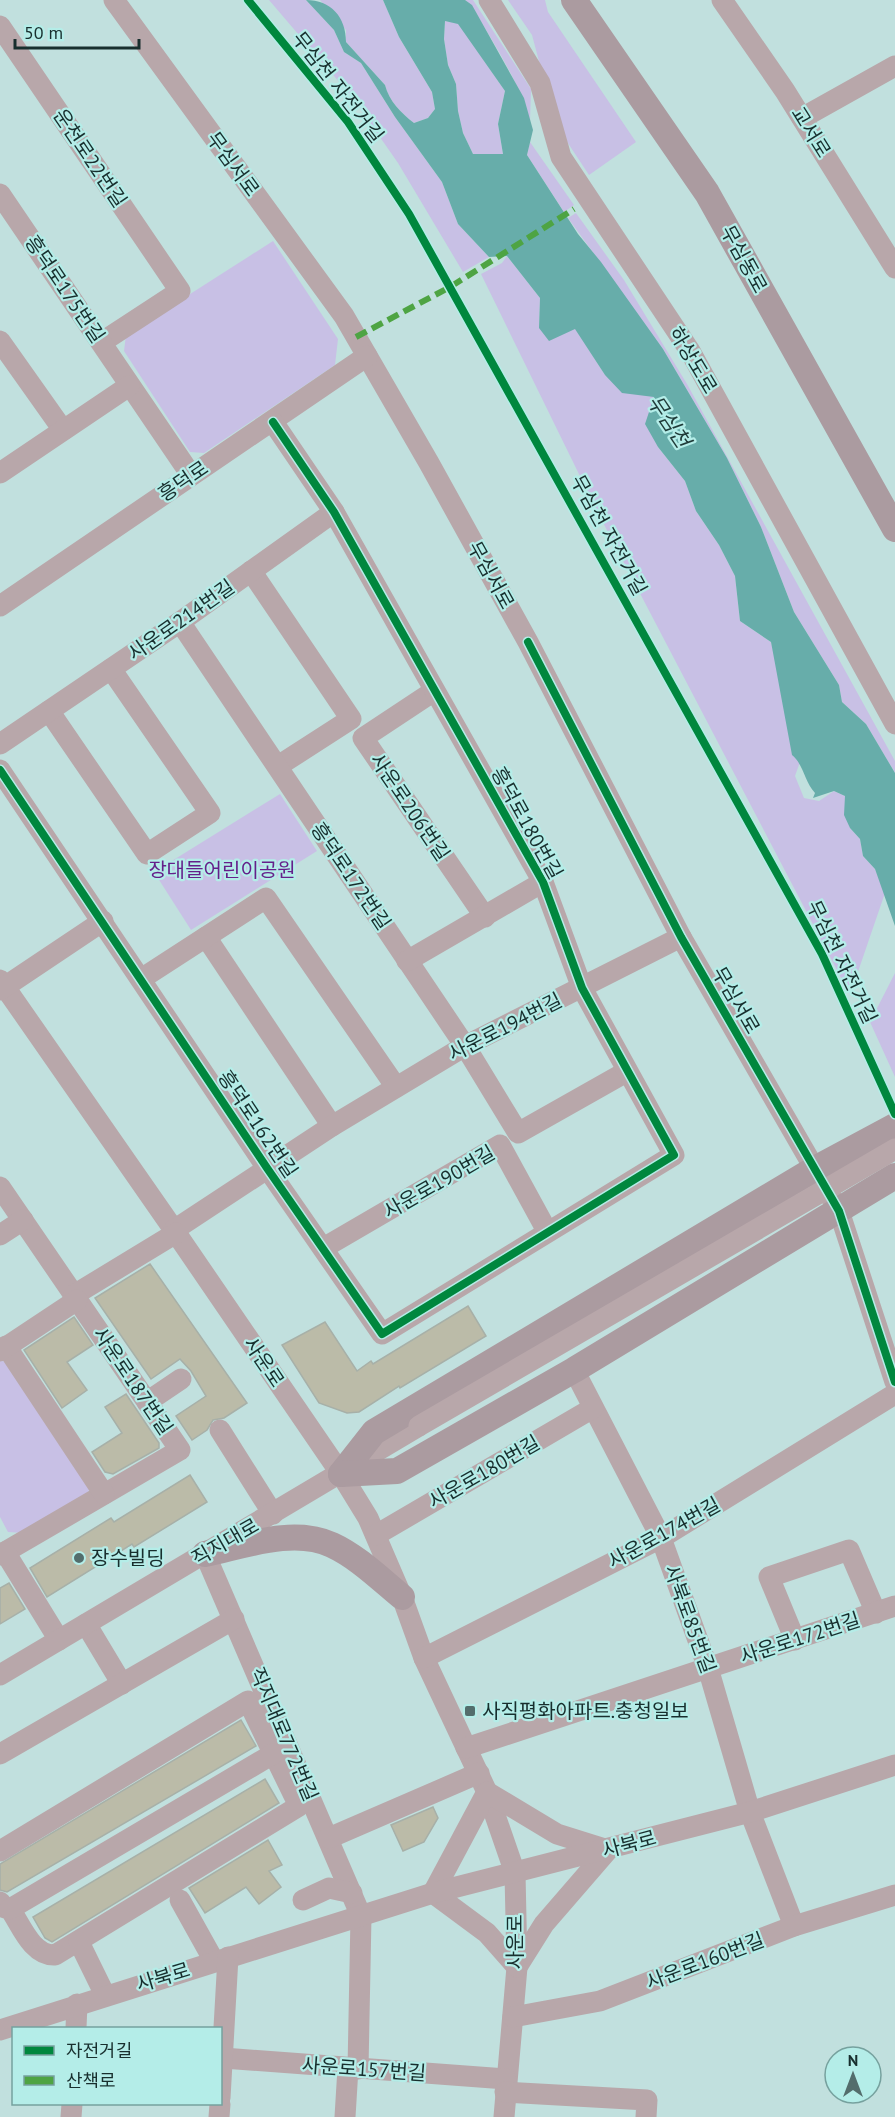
<svg xmlns="http://www.w3.org/2000/svg" width="895" height="2117" viewBox="0 0 895 2117" font-family="'PT Sans','Noto Sans KR',sans-serif">
	<style>
		.green { fill: #c8c0e5 }
		.water { fill: #67adaa; fill-rule: evenodd }
		.building { fill: #bbbba8; stroke: #a7b0a8; stroke-width: 1.5 }
		.lines { fill: none; stroke-linecap: round; stroke-linejoin: round }
		.minor { stroke: #b8a7aa; stroke-width: 21 }
		.major { stroke: #ab9ba0; stroke-width: 26 }
		.minor-bridge { stroke: #b8a7aa; stroke-width: 21 }
		.quiet { stroke: #4ea443; stroke-width: 6; stroke-dasharray: 12 6; stroke-linecap: butt }
		.cycleway-casing { stroke: #b4ede8; stroke-width: 11 }
		.cycleway { stroke: #00873e; stroke-width: 8 }
		.poi-dot { fill: #536d6c; stroke: #b4ede8; stroke-width: 2 }
		.labels { text-anchor: middle; dominant-baseline: central; stroke-width: 4.5; stroke-linejoin: round; paint-order: stroke }
		.street-label { font-size: 20px; fill: #182f2e; stroke: #b4ede8 }
		.park-label { font-size: 20px; fill: #65208a; stroke: #b4ede8 }
		.poi-label { font-size: 20px; fill: #182f2e; stroke: #b4ede8; text-anchor: start }
		.water-label { font-size: 21px; font-style: italic; fill: #1f3a38; stroke: #b4ede8 }
	</style>
	<rect width="100%" height="100%" fill="#c1e0de"/>
	<g class="green">
		<path d="M269,0h37l28,30 10,22 17,11 34,54 47,65 16,42 31,33 -26,15 -65,-109 -46,-66z"/>
		<path d="M320,0h63l16,37 33,55 3,17 -7,9 -14,5c-13,-10 -25,-22 -29,-38l-39,-43v-12z"/>
		<path d="M465,0h8l58,89 -1,32c-12,-42 -37,-78 -58,-115z"/>
		<path d="M508,0h37l3,12 88,130 -47,33 -33,-50 -24,-90z"/>
		<path d="M445,21l13,2 47,68 -7,33 5,30h-30l-10,-21 -5,-22 -2,-27 -8,-19 -4,-26z"/>
		<path d="M530,142l44,63 -10,7 -37,-57z"/>
		<path d="M576,213l48,67 63,104 208,377v12l-29,-49 -24,-22 -3,-17 -45,-73 -33,-85 -34,-69 -64,-109 -95,-131z"/>
		<path d="M273,241l65,98 -3,26 -131,88 -14,-1 -66,-101 2,-16z"/>
		<path d="M507,256l33,42 -1,30h36l30,47 49,22 4,50 27,34 11,30 23,34 16,31 5,45 31,21 29,120 -5,14 9,22 15,3 15,-10 11,5 5,32 10,11 3,17 12,13 10,24 -35,102 -251,-480 -118,-241 21,-11z"/>
		<path d="M280,794l37,57 -126,79 -37,-58z"/>
		<path d="M895,973v104l-25,-55z"/>
		<path d="M0,1361l13,1 79,119 -5,15 -63,37 -16,-1 -8,-15z"/>
	</g>
	<path class="water" d="M306,0c25,0 40,17 40,42l39,43c4,16 16,28 29,38l14,-5 7,-9 -3,-17 -33,-55 -16,-37h82l7,5 52,93 9,32 -6,25 51,79 23,28 62,87 64,109 34,69 33,85 45,73 3,17 24,22 29,49v153l-20,-57 -12,-13 -3,-17 -10,-11 -6,-13 1,-19 -11,-5 -21,7 2,-5c-11,-12 -11,-28 -23,-38l-21,-113 -31,-21 -5,-45 -16,-31 -23,-34 -11,-30 -27,-34 -13,-23 9,-27 -32,-4 -17,-18 -30,-46 -26,12 -10,-13 1,-30 -33,-42 -18,1 -31,-33 -16,-42 -47,-65 -34,-54 -17,-11 -10,-22zM445,21l13,3 47,67 -7,33 5,30h-30l-10,-21 -5,-22 -2,-27 -8,-19 -4,-26z"/>
	<g class="building">
		<path d="M150,1264l97,139 -23,15 -11,2 -6,10 -15,10 -16,-24 30,-20 -15,-25 -11,-12 -29,20 -56,-81z"/>
		<path d="M468,1306l18,30 -86,52 -1,-2 -40,26 -12,1 -28,-10 -37,-58 43,-23 32,49 14,-10 2,3z"/>
		<path d="M74,1317l19,28 -26,17 20,28 -25,18 -38,-58z"/>
		<path d="M126,1394l33,49v5l-46,26 -8,-2 -13,-20 30,-19 -17,-26z"/>
		<path d="M190,1475l17,27 -73,45 -2,-3 -85,53 -17,-29 81,-50 3,4z"/>
		<path d="M9,1583l16,26 -25,15v-36z"/>
		<path d="M241,1720l15,26 -249,146 -7,-2v-26z"/>
		<path d="M265,1779l14,24 -227,139 -7,-4 -12,-21z"/>
		<path d="M433,1807l5,11 -14,24 -21,9 -12,-26z"/>
		<path d="M268,1840l14,25 -13,6 12,16 -22,17 -13,-17 -41,26 -16,-25z"/>
	</g>
	<g class="lines">
		<g class="minor">
			<path d="M114,0l230,316 85,147 99,179 153,295 158,274 56,171"/>
			<path d="M489,0l51,83 21,74 129,194 205,373"/>
			<path d="M722,0l63,91 110,177"/>
			<path d="M0,26l180,265 -78,51"/>
			<path d="M802,118l93,-52"/>
			<path d="M0,194l191,281"/>
			<path d="M0,341l63,89"/>
			<path d="M0,473l129,-87"/>
			<path d="M251,571l100,148 -73,47"/>
			<path d="M0,606l367,-250"/>
			<path d="M180,622l285,424 53,87 108,-61"/>
			<path d="M434,691l-71,47 122,179"/>
			<path d="M49,711l98,143 63,-41 -99,-144"/>
			<path d="M0,744l180,-122 154,-110"/>
			<path d="M0,770l267,398 115,166 292,-179 -92,-167 -39,-106 -209,-370 -61,-90"/>
			<path d="M206,937l126,189"/>
			<path d="M407,961l136,-79"/>
			<path d="M141,979l125,-81 130,189"/>
			<path d="M0,980l174,250 167,244 27,44 34,79 22,61 63,134 28,81 2,94 -13,150"/>
			<path d="M0,990l103,-69"/>
			<path d="M0,1187l180,263 -180,105"/>
			<path d="M174,1230l158,-104 133,-80 216,-109"/>
			<path d="M0,1235l23,-15"/>
			<path d="M325,1247l175,-102 47,86"/>
			<path d="M74,1295l102,-62"/>
			<path d="M6,1346l98,148"/>
			<path d="M0,1351l77,-51"/>
			<path d="M574,1370l87,168 47,130 42,144 44,114"/>
			<path d="M147,1402l34,-23"/>
			<path d="M220,1430l53,84"/>
			<path d="M376,1535l217,-127"/>
			<path d="M5,1552l54,88"/>
			<path d="M205,1554l156,362 -3,153"/>
			<path d="M86,1624l36,60"/>
			<path d="M795,1640l-26,-63 80,-27 27,63"/>
			<path d="M424,1658l237,-120 234,-144"/>
			<path d="M0,1675l419,-249"/>
			<path d="M466,1748l429,-142"/>
			<path d="M0,1754l234,-135"/>
			<path d="M487,1792l70,42 51,16 -64,74 -27,43 -30,-34 -54,-40z"/>
			<path d="M329,1838l150,-65"/>
			<path d="M0,1851l248,-150 51,105 -244,149c-23,1 -34,-30 -45,-46l-5,-1 -5,-6"/>
			<path d="M180,1900l34,61"/>
			<path d="M303,1900l26,-12 23,5"/>
			<path d="M10,1909l263,-155"/>
			<path d="M79,1942l26,53"/>
			<path d="M513,2017l87,-16 194,-75 101,-31"/>
			<path d="M76,2028l1,-24"/>
			<path d="M0,2030l433,-137 317,-81 145,-47"/>
			<path d="M223,2058l283,21"/>
			<path d="M505,2092l142,8 -1,17"/>
			<path d="M220,2098l8,-141"/>
			<path d="M71,2117l1,-13"/>
			<path d="M219,2117l1,-13"/>
			<path d="M345,2117l3,-49"/>
		</g>
		<g class="major">
			<path d="M574,0l133,193 188,336"/>
			<path d="M341,1474l33,-42 439,-262 82,-44"/>
			<path d="M341,1474l56,-3 177,-101 321,-194"/>
			<path d="M205,1554c39,-8 89,-27 127,-9 26,12 48,34 70,52"/>
		</g>
		<path class="minor-bridge" d="M419,1426l476,-277"/>
		<path class="quiet" d="M356,337l94,-50 124,-78"/>
		<g class="cycleway-casing">
			<g id="cycleway">
				<path d="M248,0l100,122 61,92 413,740 73,160"/>
				<path d="M528,642l153,295 158,274 56,171"/>
				<path d="M0,770l267,398 115,166 292,-179 -92,-167 -39,-106 -209,-370 -61,-90"/>
			</g>
		</g>
		<use href="#cycleway" class="cycleway"/>
	</g>
	<g class="poi-dot">
		<circle cx="79" cy="1558" r="6"/>
		<rect x="464" y="1705" width="12" height="12" rx="3"/>
	</g>
	<g class="labels">
		<g class="street-label">
			<text transform="translate(338 87) rotate(52)">무심천 자전거길</text>
			<text transform="translate(811 132) rotate(58)">교서로</text>
			<text transform="translate(90 158) rotate(56)">운천로22번길</text>
			<text transform="translate(233 164) rotate(54)">무심서로</text>
			<text transform="translate(744 259) rotate(61)">무심동로</text>
			<text transform="translate(65 289) rotate(56)">흥덕로175번길</text>
			<text transform="translate(693 360) rotate(59)">하상도로</text>
			<text transform="translate(183 481) rotate(-34)">흥덕로</text>
			<text transform="translate(609 535) rotate(61)">무심천 자전거길</text>
			<text transform="translate(491 575) rotate(61)">무심서로</text>
			<text transform="translate(181 620) rotate(-35)">사운로214번길</text>
			<text transform="translate(410 807) rotate(56)">사운로206번길</text>
			<text transform="translate(527 823) rotate(61)">흥덕로180번길</text>
			<text transform="translate(351 876) rotate(56)">흥덕로172번길</text>
			<text transform="translate(842 962) rotate(64)">무심천 자전거길</text>
			<text transform="translate(736 1000) rotate(60)">무심서로</text>
			<text transform="translate(505 1027) rotate(-27)">사운로194번길</text>
			<text transform="translate(258 1124) rotate(56)">흥덕로162번길</text>
			<text transform="translate(439 1182) rotate(-30)">사운로190번길</text>
			<text transform="translate(264 1362) rotate(56)">사운로</text>
			<text transform="translate(133 1381) rotate(56)">사운로187번길</text>
			<text transform="translate(484 1472) rotate(-30)">사운로180번길</text>
			<text transform="translate(664 1533) rotate(-29)">사운로174번길</text>
			<text transform="translate(225 1542) rotate(-30)">직지대로</text>
			<text transform="translate(690 1619) rotate(70)">사북로85번길</text>
			<text transform="translate(800 1638) rotate(-18)">사운로172번길</text>
			<text transform="translate(284 1734) rotate(67)">직지대로772번길</text>
			<text transform="translate(629 1844) rotate(-15)">사북로</text>
			<text transform="translate(515 1942) rotate(-90)">사운로</text>
			<text transform="translate(705 1961) rotate(-21)">사운로160번길</text>
			<text transform="translate(163 1977) rotate(-17)">사북로</text>
			<text transform="translate(364 2069) rotate(4)">사운로157번길</text>
		</g>
		<g class="park-label">
			<text x="222" y="870">장대들어린이공원</text>
		</g>
		<g class="poi-label">
			<text x="91" y="1558">장수빌딩</text>
			<text x="482" y="1711">사직평화아파트.충청일보</text>
		</g>
		<g class="water-label">
			<text transform="translate(669 421) rotate(56)">무심천</text>
		</g>
	</g>
	<rect x="12" y="2027" width="210" height="78" fill="#b4ede8" stroke="#76a19e" stroke-width="1.5"/>
	<rect x="24" y="2046" width="30" height="9" fill="#00873e" stroke="#76a19e" stroke-width="1.5"/>
	<text x="66" y="2057" font-size="18" fill="#182f2e">자전거길</text>
	<rect x="24" y="2076" width="30" height="9" fill="#4ea443" stroke="#76a19e" stroke-width="1.5"/>
	<text x="66" y="2087" font-size="18" fill="#182f2e">산책로</text>
	<g transform="translate(853 2075)"><circle r="28" fill="#b4ede8" stroke="#76a19e" stroke-width="1.5"/>
	<path d="M0-4.5L10 22L0 15L-10 22Z" fill="#536d6c"/>
	<text y="-9" font-size="16" font-weight="bold" text-anchor="middle" fill="#182f2e">N</text>
	</g>
	<path d="M15 39v9h124v-9" fill="none" stroke="#182f2e" stroke-width="3"/>
	<text x="24" y="39" font-size="18" fill="#182f2e" stroke="#b4ede8" stroke-width="4.5" paint-order="stroke">50 m</text>
</svg>
